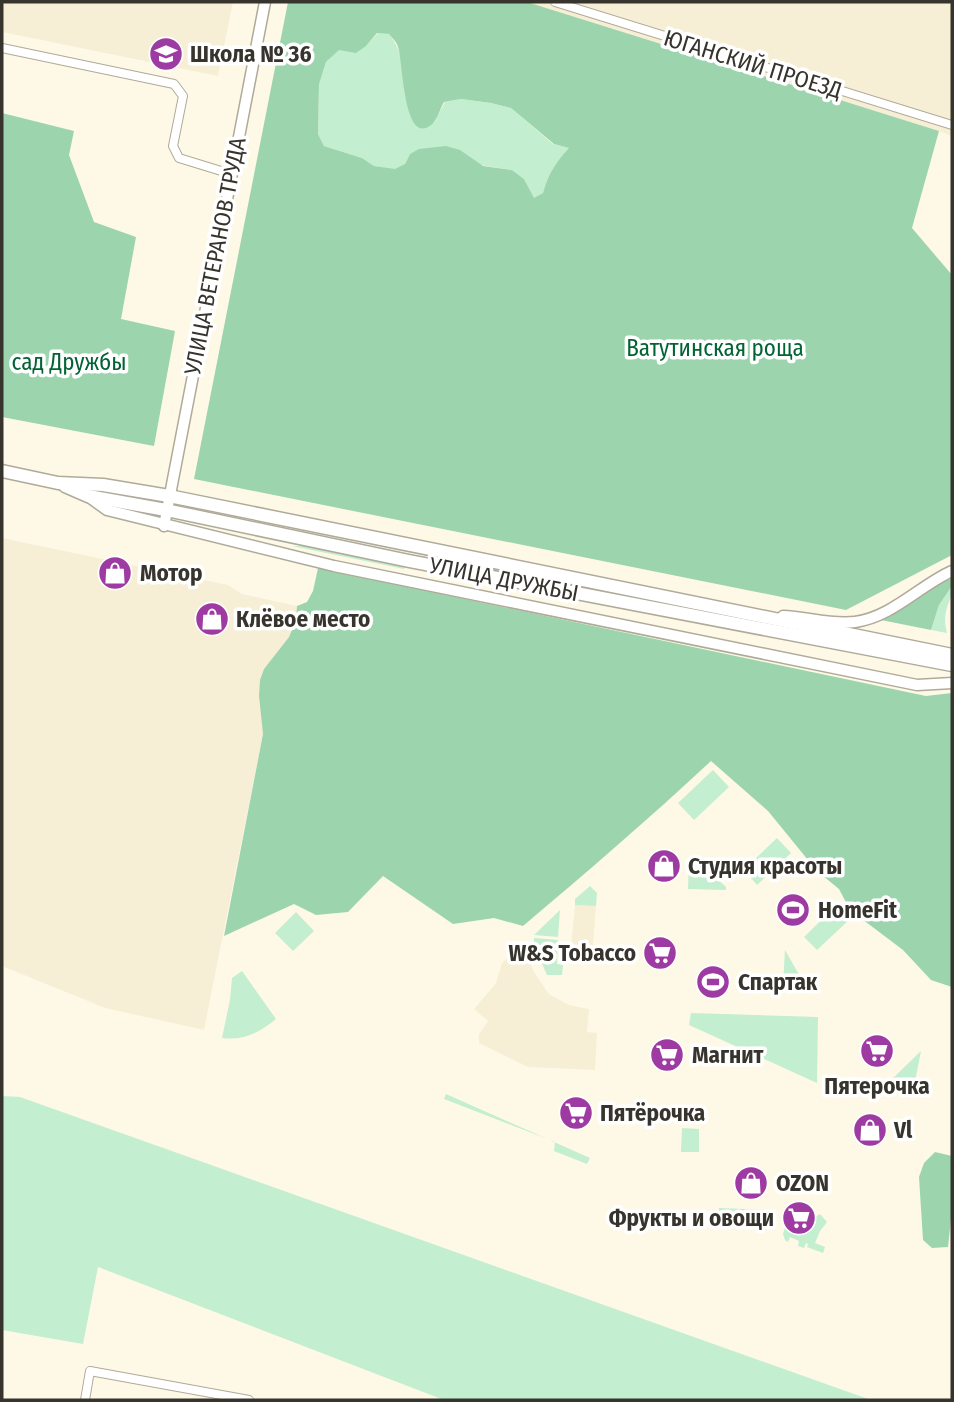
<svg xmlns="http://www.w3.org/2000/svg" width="954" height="1402" viewBox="0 0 954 1402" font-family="'Fira Sans Condensed',sans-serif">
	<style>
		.built { fill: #f7efd5 }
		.green { fill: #c3eecf }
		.forest { fill: #9cd5ad; fill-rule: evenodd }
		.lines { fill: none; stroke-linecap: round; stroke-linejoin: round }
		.street-casing { stroke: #afaa99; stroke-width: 10 }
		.secondary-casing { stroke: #afaa99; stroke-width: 13 }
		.primary-casing { stroke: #afaa99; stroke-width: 15 }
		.street { stroke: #fff; stroke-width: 8 }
		.secondary { stroke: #fff; stroke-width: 10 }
		.primary { stroke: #fff; stroke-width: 12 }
		.labels { text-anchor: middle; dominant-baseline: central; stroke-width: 7; stroke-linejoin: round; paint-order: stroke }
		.poi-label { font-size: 23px; font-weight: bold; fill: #36342d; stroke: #fff; text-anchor: start }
		.street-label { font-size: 23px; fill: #36342d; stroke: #fff }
		.park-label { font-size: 23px; fill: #026333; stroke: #fff }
	</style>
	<rect width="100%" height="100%" fill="#fef9e7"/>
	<g class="built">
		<path d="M2,2h231l-15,74 -216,-44z"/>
		<path d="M527,2h425v134l-13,-5z"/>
		<path d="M2,538l226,47 14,9 55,12v14l-8,17 -25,32 -5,27 4,38 -59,296 -99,-22 -103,-42z"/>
		<path d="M575,905l21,1 -4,51 -22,-2z"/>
		<path d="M515,950l10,1 9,21 15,22 20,11 20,4 -2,23 10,1 -2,37 -67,-3 -49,-24v-9l9,-13 -14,-12 22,-26 6,-20z"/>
	</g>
	<g class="green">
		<path d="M378,33l11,1c15,18 14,39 16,62l29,27 11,-21 16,-3 30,4 20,5 42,36 17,4c-14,14 -22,26 -27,45l-9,6 -10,-20 -12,-9 -102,-16 -5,10 -9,6 -22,-4 -12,-8 -38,-12 -6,-12 1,-51 7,-21 12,-12 28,-4z"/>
		<path d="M292,546h22l91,19 -1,4z"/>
		<path d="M952,586c0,19 -11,21 -5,47l-16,-3 8,-25z"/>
		<path d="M713,770l16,17 -35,33 -16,-17z"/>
		<path d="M777,838l14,15 -34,32 -10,-12 10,-9 -3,-4z"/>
		<path d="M689,862h10l27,25v3l-38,-1z"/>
		<path d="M590,886l7,7 -1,13 -21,-1v-6z"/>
		<path d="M837,905l13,14 -33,31 -13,-13z"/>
		<path d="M560,910l-2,27 -24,-2z"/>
		<path d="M296,912l18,19 -21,20 -18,-18z"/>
		<path d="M534,938l24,2 -1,24 6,1 -1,10h-15l-13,-30z"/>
		<path d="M785,950l20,35 -3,2 -19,-1z"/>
		<path d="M242,971l34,48c-16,13 -32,22 -54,19l8,-38 2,-22z"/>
		<path d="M691,1013l127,4 -1,66 -128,-58z"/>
		<path d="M921,1051l-8,41 -6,6 -17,-17z"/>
		<path d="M446,1094l144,64 -3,6 -33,-13 1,-9 -111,-43z"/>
		<path d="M2,1096l18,1 851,303h-427l-346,-133 -15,77 -81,-14z"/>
		<path d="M682,1128l17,1v23h-18z"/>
		<path d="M719,1208l50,2 -4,22 -46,-17z"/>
		<path d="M820,1214l7,8 -7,9 -5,12 10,4 -2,6 -16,-6 1,-3 -2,-1 -2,5 -6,-2 1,-5 -9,-4 -2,5 -3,-2 -2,-6 2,-6 8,-3 4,3z"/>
	</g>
	<g class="forest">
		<path d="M288,2h239l412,129 -27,97 40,47v280l-106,55 -652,-131zM377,33l12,1c3,4 8,8 9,13 5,12 5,100 33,78 6,-4 9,-16 13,-23l17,-3 30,4 20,5 43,36 15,4c-13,14 -21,26 -26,45l-9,5 -10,-19 -12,-9 -29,-4 -23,-16 -14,-4 -27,3 -9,5 -5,10 -10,5 -21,-3 -12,-8 -38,-12 -6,-12 1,-50 7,-22 13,-12 17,3 10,-7z"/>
		<path d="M2,113l72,18 -5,24 25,67 42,15 -15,82 54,12 -21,115 -152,-29z"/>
		<path d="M318,568l608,128 26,-3v294l-21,-7 -28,-30 -53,-40 -11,-21 -22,-18 -49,-60 -57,-50c-61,57 -124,111 -188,165l-29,-8 -41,6 -70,-48 -35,36 -32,3 -22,-11 -70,32 39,-202 -4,-38 1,-16 4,-11 25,-32 7,-17 1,-14 10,-4 6,-11z"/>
		<path d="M952,579v7l-13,19 -8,25 -50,-10 61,-39z"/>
		<path d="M935,1152l17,4v53l-4,38 -16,1 -9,-8 -4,-63 5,-14z"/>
	</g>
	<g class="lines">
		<g class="street-casing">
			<g id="street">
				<path d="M555,2l397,123"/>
				<path d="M2,48l172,36 9,12 -10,50 6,12 52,16"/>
				<path d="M85,1400l5,-29 159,29"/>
			</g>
		</g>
		<g class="secondary-casing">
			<g id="secondary">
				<path d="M89,497l18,13 227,56 583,119 35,-2"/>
				<path d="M164,526l101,-524"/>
				<path d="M783,616c24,1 48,9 72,6 37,-5 64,-36 97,-51"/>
			</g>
		</g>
		<g class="primary-casing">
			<g id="primary">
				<path d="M2,471l56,12 45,2 66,11 783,159"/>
				<path d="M65,486l23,10 78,14 243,51 543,104"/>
			</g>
		</g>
		<use href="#street" class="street"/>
		<use href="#secondary" class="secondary"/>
		<use href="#primary" class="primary"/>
	</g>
	<defs>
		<g id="school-disc" transform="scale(1.75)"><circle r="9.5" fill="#9e3ba2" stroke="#fff"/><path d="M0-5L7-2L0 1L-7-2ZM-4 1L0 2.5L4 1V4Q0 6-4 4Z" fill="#fff"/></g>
		<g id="shop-disc" transform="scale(1.75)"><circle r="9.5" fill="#9e3ba2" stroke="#fff"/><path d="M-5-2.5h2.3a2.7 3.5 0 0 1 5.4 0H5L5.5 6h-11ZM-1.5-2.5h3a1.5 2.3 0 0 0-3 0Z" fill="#fff"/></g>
		<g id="stadium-disc" transform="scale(1.75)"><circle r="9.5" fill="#9e3ba2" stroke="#fff"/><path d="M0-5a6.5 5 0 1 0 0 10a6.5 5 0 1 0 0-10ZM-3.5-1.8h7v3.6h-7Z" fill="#fff"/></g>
		<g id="supermarket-disc" transform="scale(1.75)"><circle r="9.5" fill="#9e3ba2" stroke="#fff"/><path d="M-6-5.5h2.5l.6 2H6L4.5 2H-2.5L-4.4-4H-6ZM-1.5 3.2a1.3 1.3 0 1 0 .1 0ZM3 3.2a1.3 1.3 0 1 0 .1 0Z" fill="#fff"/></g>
	</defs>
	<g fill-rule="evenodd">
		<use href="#school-disc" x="166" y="54"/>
		<use href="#shop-disc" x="115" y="573"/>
		<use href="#shop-disc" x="212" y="619"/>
		<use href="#shop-disc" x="664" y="866"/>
		<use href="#stadium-disc" x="793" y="910"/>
		<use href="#supermarket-disc" x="660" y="953"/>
		<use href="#stadium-disc" x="713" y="982"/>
		<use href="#supermarket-disc" x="877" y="1051"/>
		<use href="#supermarket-disc" x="667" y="1055"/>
		<use href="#supermarket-disc" x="576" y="1113"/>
		<use href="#shop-disc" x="870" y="1130"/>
		<use href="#shop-disc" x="751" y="1183"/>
		<use href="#supermarket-disc" x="799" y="1218"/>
	</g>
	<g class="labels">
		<g class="poi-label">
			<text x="190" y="54">Школа № 36</text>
			<text x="140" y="573">Мотор</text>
			<text x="236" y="619">Клёвое место</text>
			<text x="688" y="866">Студия красоты</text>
			<text x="818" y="910">HomeFit</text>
			<text x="636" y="953" text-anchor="end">W&amp;S Tobacco</text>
			<text x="738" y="982">Спартак</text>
			<text x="692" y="1055">Магнит</text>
			<text x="877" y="1086" text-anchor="middle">Пятерочка</text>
			<text x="600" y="1113">Пятёрочка</text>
			<text x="894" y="1130">Vl</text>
			<text x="776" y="1183">OZON</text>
			<text x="774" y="1218" text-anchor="end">Фрукты и овощи</text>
		</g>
		<g class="street-label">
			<text transform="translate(753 64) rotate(17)">ЮГАНСКИЙ ПРОЕЗД</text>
			<text transform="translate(215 256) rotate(-79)">УЛИЦА ВЕТЕРАНОВ ТРУДА</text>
			<text transform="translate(504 579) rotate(11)">УЛИЦА ДРУЖБЫ</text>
		</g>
		<g class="park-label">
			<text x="715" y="348">Ватутинская роща</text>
			<text x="69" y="362">сад Дружбы</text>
		</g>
	</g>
	<rect width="954" height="1402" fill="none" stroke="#36342d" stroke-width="7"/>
</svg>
